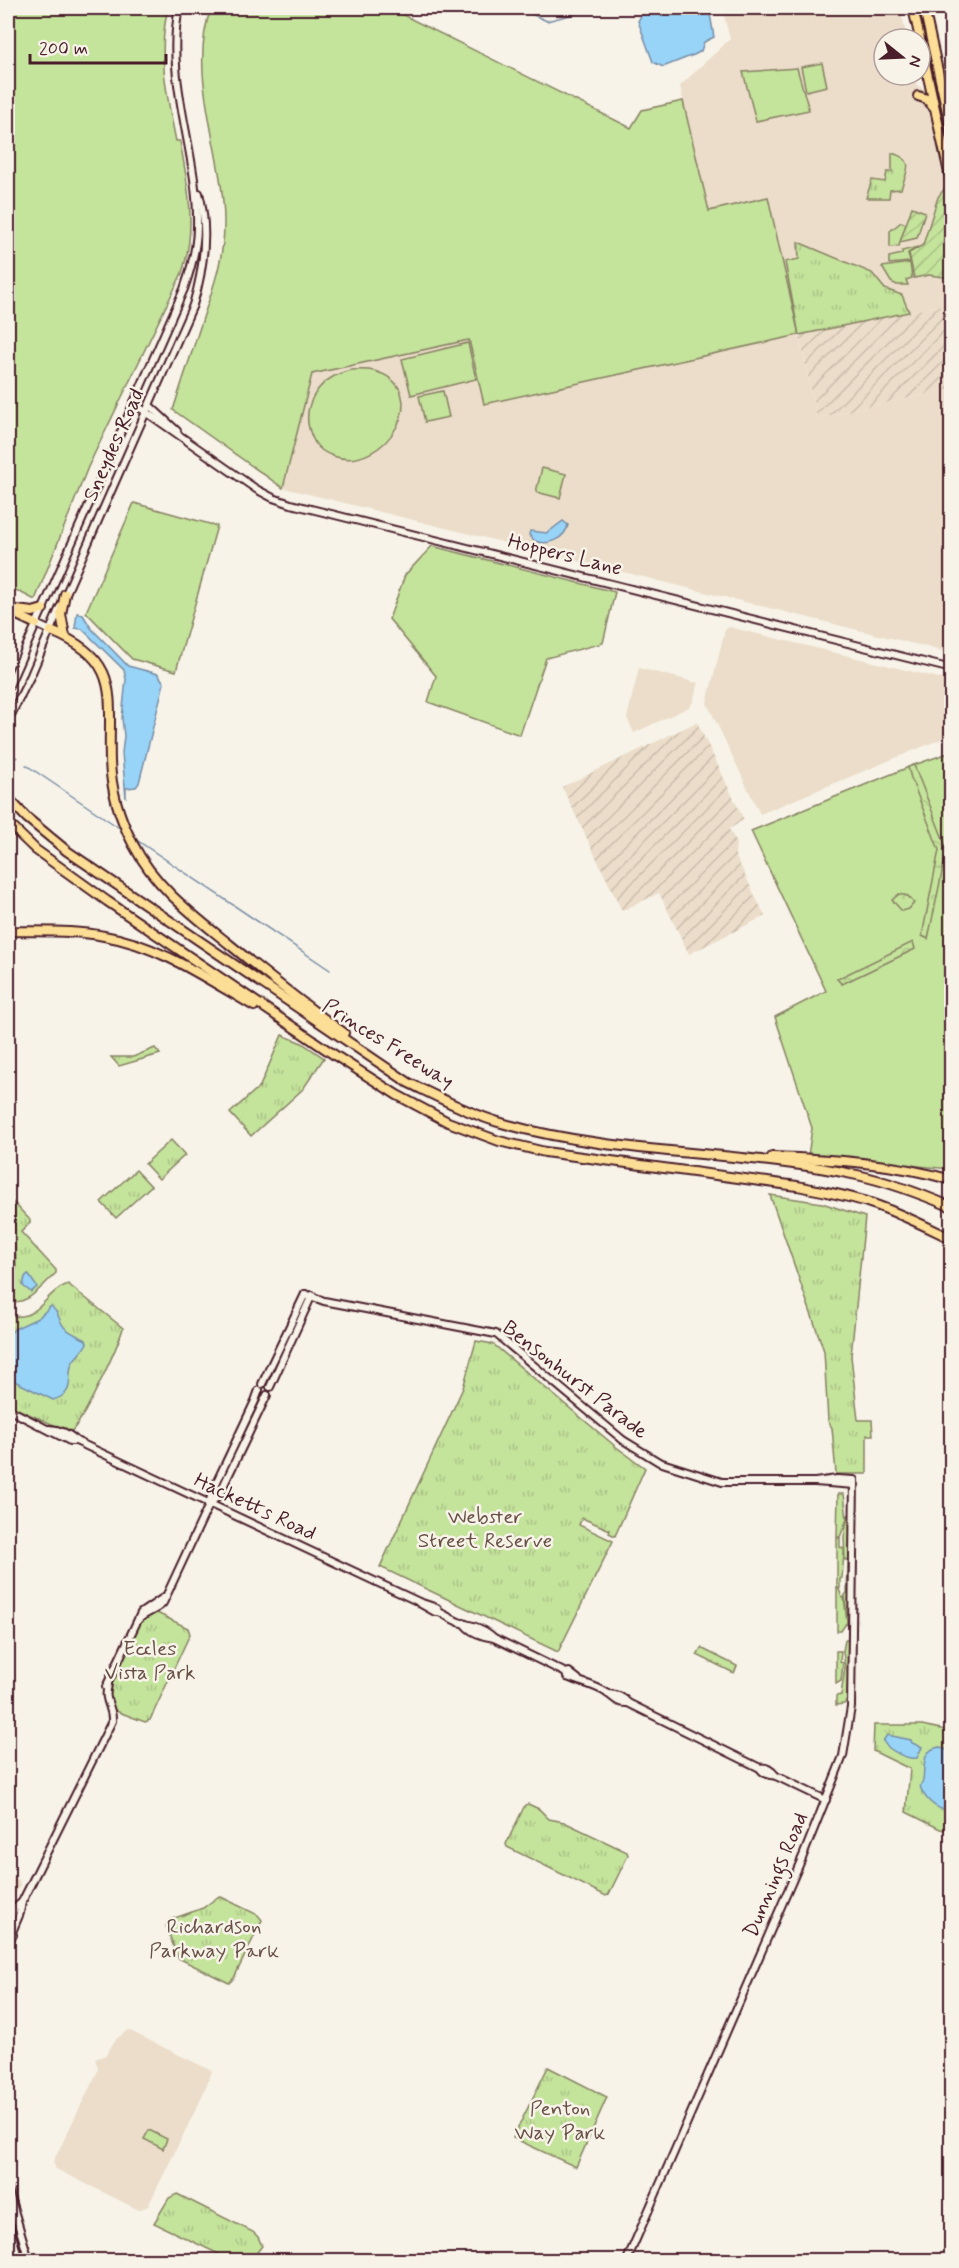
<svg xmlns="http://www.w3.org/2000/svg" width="959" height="2268" viewBox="0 0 959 2268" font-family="Mynerve,sans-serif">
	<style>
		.built { fill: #ebddc9 }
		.industrial { fill: url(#industrial-furrows) }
		.grass { fill: #c4e39b; stroke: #878163; stroke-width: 1.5 }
		.forest { fill: url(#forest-crowns); stroke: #878163; stroke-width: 1.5 }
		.park { fill: url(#park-tufts); stroke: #878163; stroke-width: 1.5 }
		.garden { fill: url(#garden-furrows); stroke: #878163; stroke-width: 1.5 }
		.water { fill: #97d4f8; stroke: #788ca6; stroke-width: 1.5 }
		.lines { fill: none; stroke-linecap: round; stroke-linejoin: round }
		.stream { stroke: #788ca6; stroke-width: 1.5 }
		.secondary-casing { stroke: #4a1f2b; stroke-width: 10 }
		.highway-casing { stroke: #4a1f2b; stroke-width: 12 }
		.secondary { stroke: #f7f3e8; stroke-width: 6 }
		.highway { stroke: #fcde96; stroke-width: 8 }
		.labels { text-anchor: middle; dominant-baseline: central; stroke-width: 5; stroke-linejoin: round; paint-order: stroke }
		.street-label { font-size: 21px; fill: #4a1f2b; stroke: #f7f3e8 }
		.park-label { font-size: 21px; fill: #685047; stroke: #f7f3e8 }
	</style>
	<defs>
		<pattern id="industrial-furrows" width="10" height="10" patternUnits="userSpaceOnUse" patternTransform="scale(1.5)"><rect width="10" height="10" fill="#ebddc9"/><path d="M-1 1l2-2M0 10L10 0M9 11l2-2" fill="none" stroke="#cbbdad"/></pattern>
		<pattern id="forest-crowns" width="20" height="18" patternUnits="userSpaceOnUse" patternTransform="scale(1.5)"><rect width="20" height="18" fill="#c4e39b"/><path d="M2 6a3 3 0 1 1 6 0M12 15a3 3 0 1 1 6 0" fill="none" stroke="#aac286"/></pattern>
		<pattern id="park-tufts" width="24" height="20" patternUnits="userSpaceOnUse" patternTransform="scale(1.5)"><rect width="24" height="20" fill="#c4e39b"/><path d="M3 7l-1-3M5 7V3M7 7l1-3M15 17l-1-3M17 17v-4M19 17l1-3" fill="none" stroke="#aac286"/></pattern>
		<pattern id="garden-furrows" width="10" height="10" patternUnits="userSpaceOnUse" patternTransform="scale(1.5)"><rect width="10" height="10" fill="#c4e39b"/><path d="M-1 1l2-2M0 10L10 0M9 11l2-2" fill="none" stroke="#aac286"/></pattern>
	</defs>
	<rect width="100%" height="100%" fill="#f7f3e8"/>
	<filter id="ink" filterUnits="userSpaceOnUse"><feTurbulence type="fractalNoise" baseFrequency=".0167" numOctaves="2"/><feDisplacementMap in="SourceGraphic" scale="12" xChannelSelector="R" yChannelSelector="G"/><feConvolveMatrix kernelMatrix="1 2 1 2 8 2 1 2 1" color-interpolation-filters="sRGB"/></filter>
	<g filter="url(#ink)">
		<g class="built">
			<path d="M722,8h178l7,31h-23v36h30l3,10 9,5 25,121v92l-152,33 18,82 134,-29v264l-667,-165 27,-114 158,-35 15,65 284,-206 -59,13 -29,-125 50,-47z"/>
			<path d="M729,627l222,54v54l-191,79 -53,-111 18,-73z"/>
			<path d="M639,668l59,15 -5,19 -4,5 -55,26 -7,-15z"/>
			<path d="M8,1874l11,6 1,5 -12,24z"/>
			<path d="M128,2030l84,41 -11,28 -53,107 -9,4 -83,-41 -3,-7 44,-89 1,-5 -3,-9 11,-4 9,-15z"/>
		</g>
		<g class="industrial">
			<path d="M951,303v86l-134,29 -18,-83z"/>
			<path d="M697,722l47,98 -15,9 7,12 -1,14 30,61 -76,38 -30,-61 -37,18 -60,-124z"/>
		</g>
		<g class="grass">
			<path d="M8,8h160c-11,44 -1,89 8,133h4c8,45 17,87 2,132l-94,194 -53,133 -27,-14z"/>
			<path d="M211,8h178l242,120 11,-18 41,-9 26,110 59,-14 31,138 -315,69 -15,-64 -157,34 -29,114 -110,-78c10,-31 20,-61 30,-92 10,-30 21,-60 21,-93 1,-70 -38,-148 -13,-217z"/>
			<path d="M822,63l5,23 -21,5 -5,-24z"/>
			<path d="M797,68l12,42 -53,11 -13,-49z"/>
			<path d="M901,222l5,2 -7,22 -9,1v-16z"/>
			<path d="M918,247l-10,6 2,9 -21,2v-7l13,-3v-3z"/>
			<path d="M910,263l2,15 -6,2 2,5h-11l-6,-3 -9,-15z"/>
			<path d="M468,343l8,36 -65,16 -9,-36z"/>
			<path d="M351,370c8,0 16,-1 23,1 63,17 11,104 -41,85 -8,-3 -14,-6 -18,-13 -19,-34 2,-65 36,-73z"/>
			<path d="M443,391l6,26 -24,5 -6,-26z"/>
			<path d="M542,468l24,6 -6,24 -24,-6z"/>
			<path d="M134,503l83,23 -41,145 -44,-12 -46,-47z"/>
			<path d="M432,546l183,46 -12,51 -57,15 -26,77 -92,-33 8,-26 -47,-57 16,-44z"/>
			<path d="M951,752v417l-143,-13 4,-28 -37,-111 51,-26 -75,-160 163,-66z"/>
			<path d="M838,1494h6l3,25 -7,18h-3z"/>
			<path d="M848,1515h4l-1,111 -4,-1 -2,-30 2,-2 1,-33h-3l-1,-23z"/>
			<path d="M837,1538h3v9l4,2v4l-2,25 -2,1v9h-3z"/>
			<path d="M837,1589h2l3,9 2,-1 3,25 -6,9h-4z"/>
			<path d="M845,1640h5l-3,60 -3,4 -8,1v-9l5,-1 4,-28 -2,-16z"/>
			<path d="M836,1651h5l-1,11 3,1 -2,18 -5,3z"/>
			<path d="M149,2130l18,9 -4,10 -19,-10z"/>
		</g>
		<g class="forest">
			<path d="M914,765l33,84 -19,90 -6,-3 17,-86 -28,-72 -3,-11z"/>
			<path d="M899,894l9,2 6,7 -5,6 -7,2 -10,-11z"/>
			<path d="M913,942l2,7 -73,35 -5,-5z"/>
		</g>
		<g class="park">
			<path d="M892,153c24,7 15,17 9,36l-11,1 -1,8h-23l6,-18 13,2 2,-10h5z"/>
			<path d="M798,242l74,31 13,16 17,6 7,17 -110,23 -14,-73 14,-3z"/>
			<path d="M282,1035l20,8 22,15 -21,31 -52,47 -21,-23 30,-27z"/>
			<path d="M155,1048l5,6 -41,12 -8,-9h22z"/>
			<path d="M171,1140l14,15 -26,24 -14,-15z"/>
			<path d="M136,1170l15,16 -35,32 -15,-16z"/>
			<path d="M770,1195l52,8 43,14 -14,139 7,64h14l1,15h-6v39h-31l-4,-46 -4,-7 -4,-70z"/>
			<path d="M14,1203l16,17v3l-9,9 35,38v3c-13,12 -29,34 -48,28v-10l8,-22z"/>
			<path d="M68,1284l55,44c-4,16 -42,99 -53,104l-62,-27v-89c33,5 35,-23 60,-32z"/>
			<path d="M476,1341l17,3 122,102 30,22 -30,68 -6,-3 1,-3 -28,-12 -3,7 34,16 -55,111 -178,-85 83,-179z"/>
			<path d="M155,1612l33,16 2,6 -40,86 -5,2 -29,-11 -5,-6 -2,-15 30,-67 4,-5z"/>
			<path d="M701,1648l36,18 -3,7 -37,-18z"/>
			<path d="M874,1725h48l29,6v100l-11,-2 -34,-17 4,-43 -37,-18z"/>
			<path d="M528,1804l11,5 10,10 15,3 63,30 1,3 -19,39 -3,2 -99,-49 -1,-3 19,-39z"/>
			<path d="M219,1896l39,19 4,5 -28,58 -5,5 -51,-25 -12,-32 3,-6 34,-12z"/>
			<path d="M548,2067l59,30 -31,70 -63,-29z"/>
			<path d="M177,2194l76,38 5,5 4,9 -11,14h-20l-77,-37 15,-25z"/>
		</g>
		<g class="garden">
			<path d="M946,187l5,24v67l-22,-3 -15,3 -5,-25 14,-8 15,-48z"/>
			<path d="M912,207l13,5 -8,26 -17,4z"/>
		</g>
		<g class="water">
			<path d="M666,8h43l5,29 -10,5 -3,9 -5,3 -33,13 -10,-5 -15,-41 4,-7z"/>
			<path d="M563,521l5,4c-3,14 -20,21 -33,16l-6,-6 1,-4 17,2z"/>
			<path d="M77,613l6,2 8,13 37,38 30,8 6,9 -25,100 -3,4 -10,1v10l-4,-45 2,-17 -2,-18 4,-39 -2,-9 -42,-41 -7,-1z"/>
			<path d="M28,1274l9,13 -6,5 -8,-6 2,-9z"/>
			<path d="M51,1306c9,8 7,13 13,21 6,6 15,9 22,13l1,3c-4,8 -11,13 -15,20 -6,15 5,30 -19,37l-45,-22v-42l6,-7 24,-11z"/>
			<path d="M887,1735l24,5 1,3 10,4 -5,11c-10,2 -29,-8 -34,-17z"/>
			<path d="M940,1747l7,3 4,15 -1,45c-13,1 -24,-10 -29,-21 -2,-5 1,-4 2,-9 2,-13 -2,-31 17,-33z"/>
		</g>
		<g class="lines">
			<g class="stream">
				<path d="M518,8l29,13 50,-13"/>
				<path d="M8,751l9,7"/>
				<path d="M26,765l95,64"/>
				<path d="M135,839l195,131"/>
			</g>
			<g class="secondary-casing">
				<g id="secondary">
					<path d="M133,403l123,86 17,9 18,6 661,165"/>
					<path d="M150,406l27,25"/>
					<path d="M64,598l129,-293c11,-37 16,-75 6,-112"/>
					<path d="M36,624l15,7"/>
					<path d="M8,688l176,-399c7,-20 13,-40 13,-62 2,-74 -33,-146 -18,-219"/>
					<path d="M8,721l23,-46 29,-68"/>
					<path d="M305,1294l19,7 172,33 127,106 36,22 63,20h93l40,3"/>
					<path d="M262,1384l43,-90"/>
					<path d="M270,1387l42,-92"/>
					<path d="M8,1409l62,32h6l343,161 18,6 2,4c7,3 15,9 23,11 12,3 23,6 32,15"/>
					<path d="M49,1429c10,0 21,5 27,12"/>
					<path d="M210,1504l1,-10 44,-93 4,-11"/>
					<path d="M419,1603l16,9h4"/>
					<path d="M138,1620c7,-8 18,-9 25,-17l42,-90 5,-9 9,-9 48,-100"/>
					<path d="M464,1623c5,9 20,14 30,15l72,35 3,-1 9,7"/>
					<path d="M566,1673l1,4c13,5 28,8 40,16 7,5 11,11 21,10"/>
					<path d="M106,1687l35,-74 25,-17"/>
					<path d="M608,1694c7,0 15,3 20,9l132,65c3,6 10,7 16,8l50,24"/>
					<path d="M760,1768c7,-2 12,3 16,8"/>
					<path d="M8,1923l7,-15 7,-6 90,-181c1,-15 -9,-19 -4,-36"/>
					<path d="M8,1928l5,7 -5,7"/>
					<path d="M12,1932l8,-19 2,-11"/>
					<path d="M8,2190l21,70"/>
					<path d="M8,2221l11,39"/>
					<path d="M627,2260l176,-404 40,-100 8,-49 3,-227 -17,-1 -22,3"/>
				</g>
			</g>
			<g class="highway-casing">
				<g id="highway">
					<path d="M913,8l7,31"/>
					<path d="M924,8l28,126"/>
					<path d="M920,40l32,147"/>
					<path d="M918,96l9,3 6,8"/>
					<path d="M65,594l-4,20 4,22"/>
					<path d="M8,609l25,3 10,-3"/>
					<path d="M13,613l23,11"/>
					<path d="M51,631c72,29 57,65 59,130 1,29 10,58 23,83 22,43 59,70 96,100 38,31 75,61 115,89"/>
					<path d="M8,798l19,20 40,33 342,232c31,15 63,32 96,41 114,32 236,26 352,51 33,7 64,19 95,32"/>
					<path d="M8,823l28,27 71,51 229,155 61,39 51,27 51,19 46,11 252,34c24,5 49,9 73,17 28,9 55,23 82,36"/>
					<path d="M8,931c32,1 65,-1 96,5 55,9 103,43 150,70"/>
					<path d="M772,1157c60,2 121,6 180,23"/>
				</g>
			</g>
			<use href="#secondary" class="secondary"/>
			<use href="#highway" class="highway"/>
		</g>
	</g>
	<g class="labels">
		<g class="street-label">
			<text transform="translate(114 445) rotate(-66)">Sneydes Road</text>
			<text transform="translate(565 555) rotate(14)">Hoppers Lane</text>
			<text transform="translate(388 1044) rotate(32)">Princes Freeway</text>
			<text transform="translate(575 1380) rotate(38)">Bensonhurst Parade</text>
			<text transform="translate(255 1507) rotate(25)">Hacketts Road</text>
			<text transform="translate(776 1875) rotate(-67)">Dunnings Road</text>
		</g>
		<g class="park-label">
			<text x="485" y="1517">Webster<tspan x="485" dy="24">Street Reserve</tspan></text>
			<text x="150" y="1649">Eccles<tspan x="150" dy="24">Vista Park</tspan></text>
			<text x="214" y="1927">Richardson<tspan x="214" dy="24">Parkway Park</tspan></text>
			<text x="560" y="2109">Penton<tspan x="560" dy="24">Way Park</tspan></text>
		</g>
	</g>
	<rect width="959" height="2268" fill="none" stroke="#f7f3e8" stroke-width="30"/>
	<rect x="15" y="15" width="929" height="2238" fill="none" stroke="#4a1f2b" stroke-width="2" filter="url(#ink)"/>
	<g transform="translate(902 57) rotate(108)"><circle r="28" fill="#f7f3e8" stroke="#b29e9c" stroke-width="1.5"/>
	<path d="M0-4.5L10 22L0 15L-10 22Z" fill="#4a1f2b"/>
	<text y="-9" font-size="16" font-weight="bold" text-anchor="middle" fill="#4a1f2b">N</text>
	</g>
	<path d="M30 54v9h136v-9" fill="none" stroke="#4a1f2b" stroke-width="3"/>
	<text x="39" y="54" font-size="18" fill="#4a1f2b" stroke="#f7f3e8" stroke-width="4.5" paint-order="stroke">200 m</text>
</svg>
